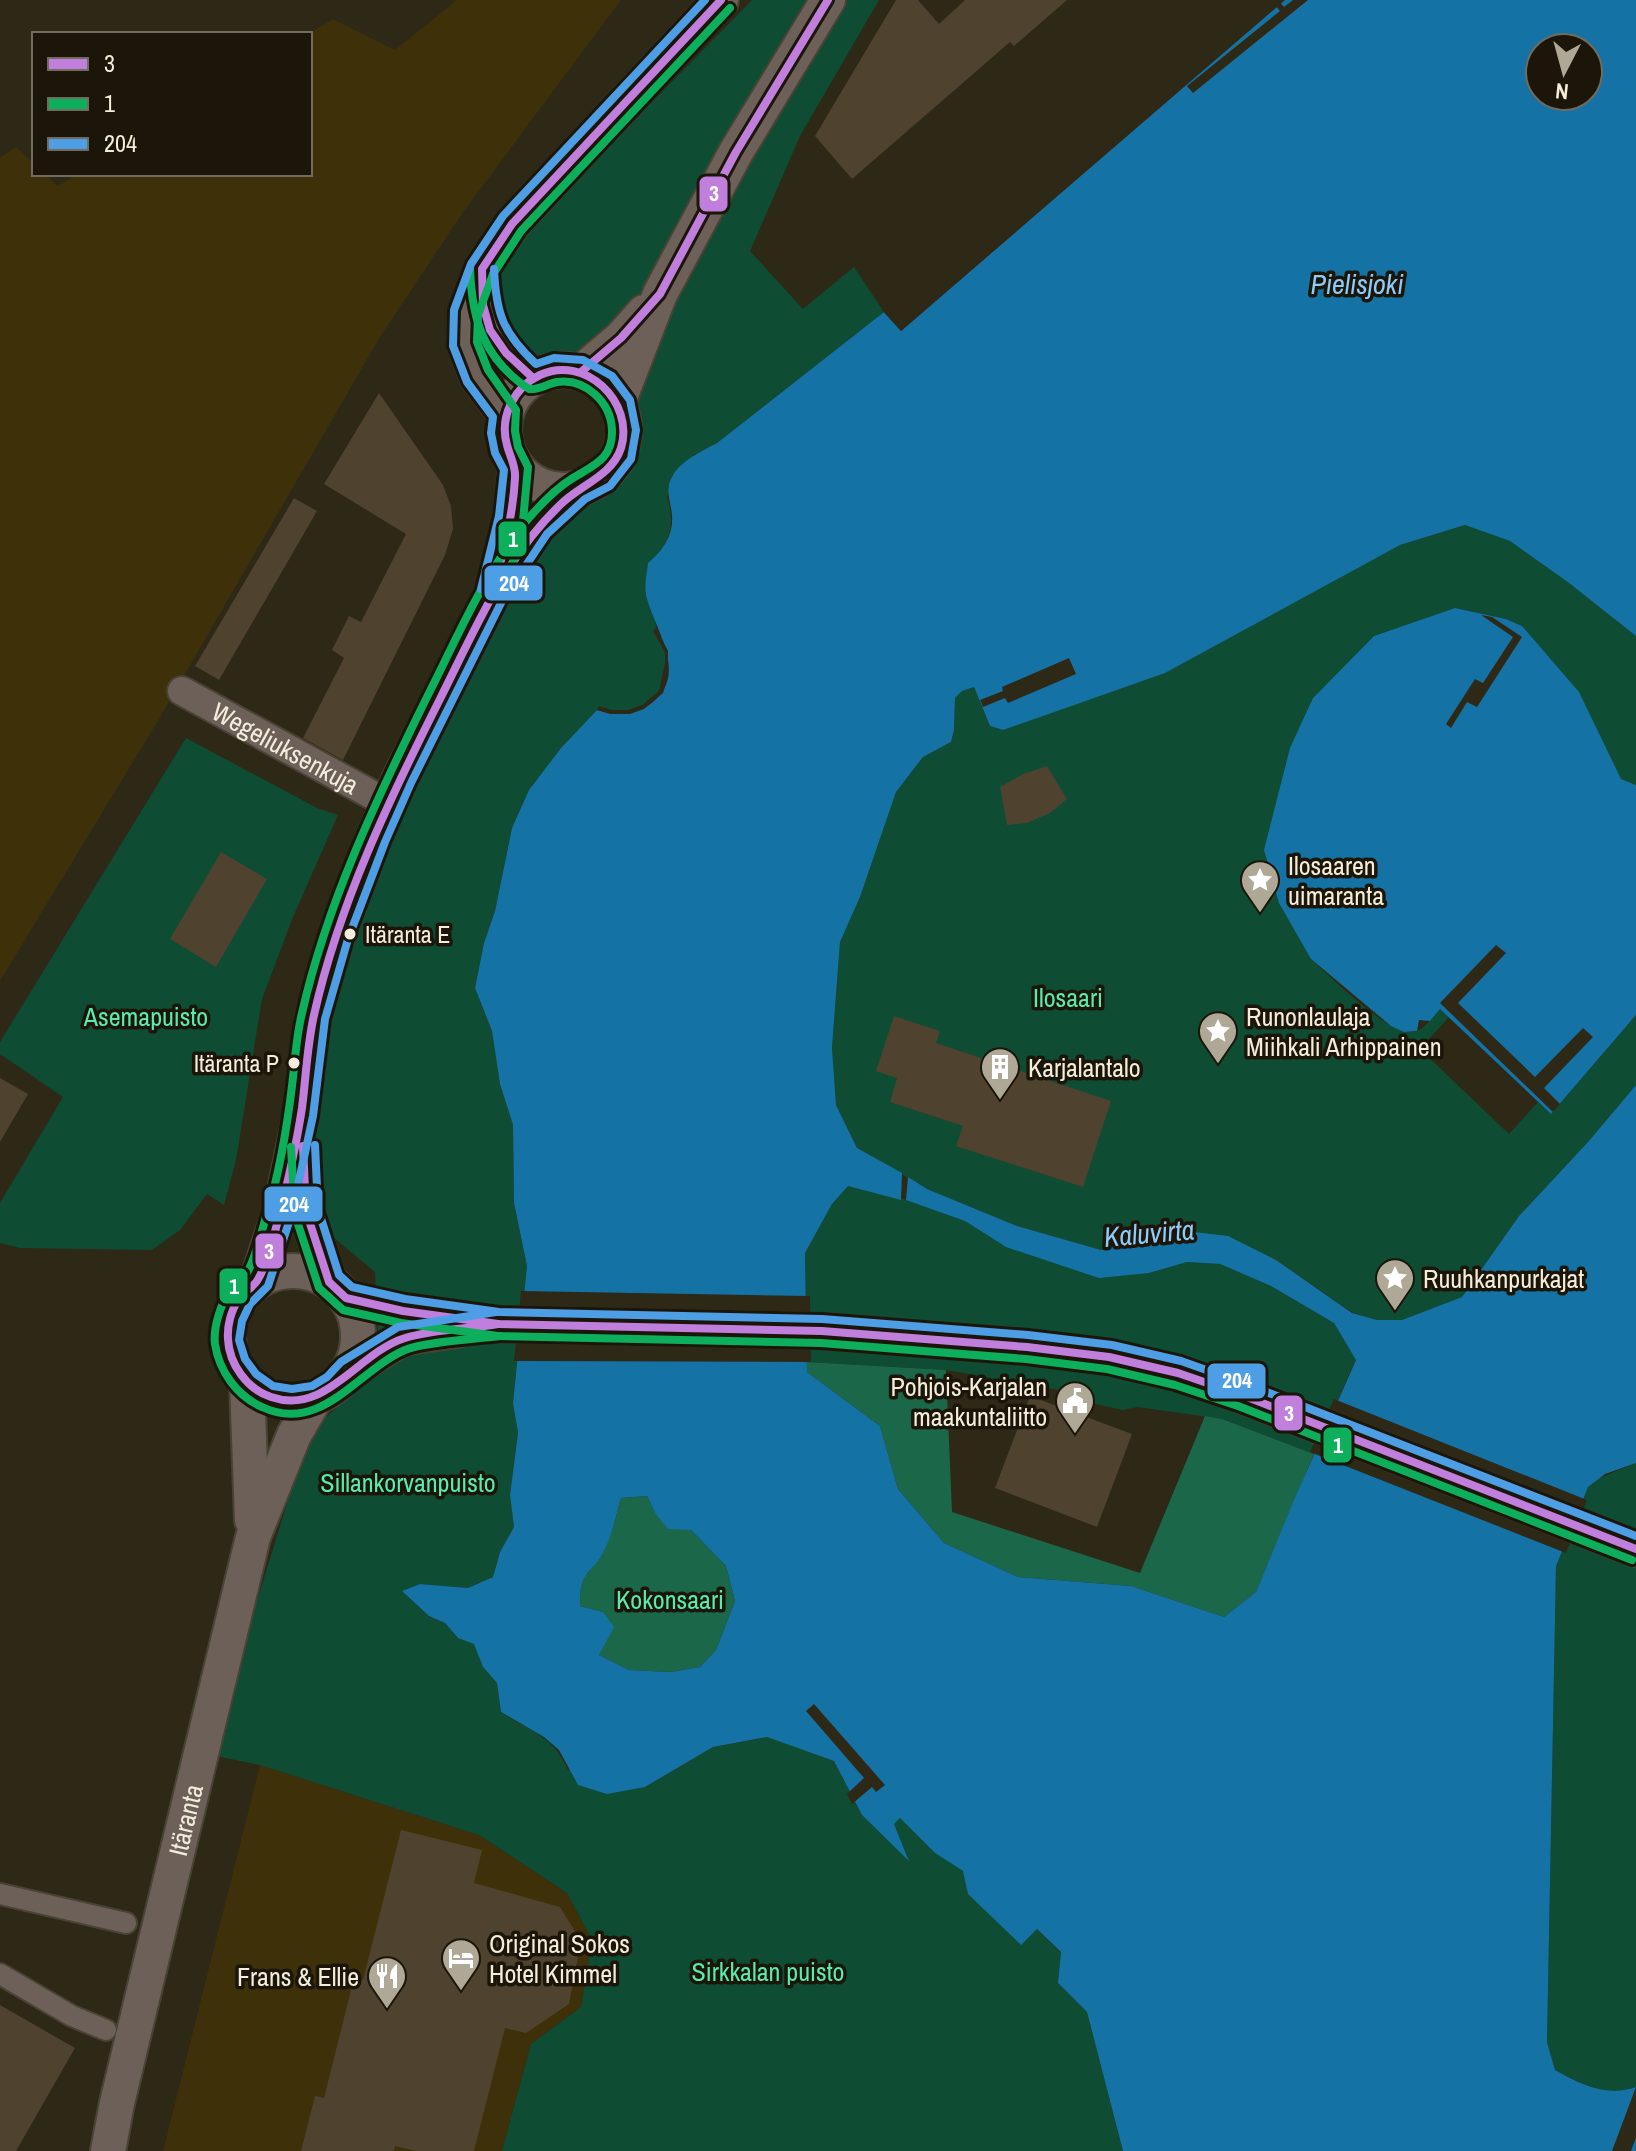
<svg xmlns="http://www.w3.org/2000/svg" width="1636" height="2151" viewBox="0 0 1636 2151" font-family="'Archivo Narrow',sans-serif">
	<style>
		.built { fill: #3e310a }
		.green { fill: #0e4c34 }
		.forest { fill: #1a6849 }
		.water { fill: #1572a5; fill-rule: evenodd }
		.pier { fill: #2e2817 }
		.building { fill: #4f422e }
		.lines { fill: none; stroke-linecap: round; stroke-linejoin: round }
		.pedestrian-casing { stroke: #484334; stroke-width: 24 }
		.minor-casing { stroke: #484334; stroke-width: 32 }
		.tertiary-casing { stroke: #484334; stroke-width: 38 }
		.pedestrian { stroke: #6c6059; stroke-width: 20 }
		.minor { stroke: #6c6059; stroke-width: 28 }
		.tertiary { stroke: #6c6059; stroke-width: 34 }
		.bus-1-casing { stroke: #1b1609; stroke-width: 14 }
		.bus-2-casing { stroke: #1b1609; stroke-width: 14 }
		.bus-3-casing { stroke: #1b1609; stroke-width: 14 }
		.bus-1 { stroke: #c07fdc; stroke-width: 8 }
		.bus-2 { stroke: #0daf5c; stroke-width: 8 }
		.bus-3 { stroke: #4d9ee5; stroke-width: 8 }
		.bus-dot { fill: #f4eddb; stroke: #1b1609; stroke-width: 3 }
		.labels { text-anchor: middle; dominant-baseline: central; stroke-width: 7; stroke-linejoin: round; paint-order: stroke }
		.bus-label { font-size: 24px; fill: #f4eddb; stroke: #1b1609; text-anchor: start }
		.street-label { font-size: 26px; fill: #f4eddb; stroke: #1b1609 }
		.poi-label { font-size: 26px; fill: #f4eddb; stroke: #1b1609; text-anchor: start }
		.park-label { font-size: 26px; fill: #57ebaf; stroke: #1b1609 }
		.water-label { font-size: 28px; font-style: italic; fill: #8dcbfa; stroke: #1b1609 }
		.line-badge { stroke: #1b1609; stroke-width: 3 }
		.badge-label { font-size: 22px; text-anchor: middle; font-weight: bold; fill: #fff }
	</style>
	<rect width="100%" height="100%" fill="#2e2817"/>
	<g class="built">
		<path d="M457,0h164l-160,215 -81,122 -221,382 -159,262v-823l16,-11 18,17v10h11l13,12 20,-12h232l-1,-140 24,-15 62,31z"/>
		<path d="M260,1765l219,70 88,58 25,47 -11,67 -50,37 -29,107h-339z"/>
	</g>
	<g class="green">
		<path d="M752,0h127l-79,136 -50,115 53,58 51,-42 30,45 -167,131 -23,12 -27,42c9,27 3,49 -19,67l-3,29 10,22 1,13 12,23 -5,42 -33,21 -33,-4 -36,38 -32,42 -17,38 -17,83 -11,32 -9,45 17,43 8,53 13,41 1,78 13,63 -14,137 5,30 -8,62 4,32 -14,25 -7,25 -25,11 -48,-4 -18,7 27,25 16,7 13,15 17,6 8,23 14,16 4,29c30,20 52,23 67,58l77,17 68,-40 55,-10 66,24 28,54 46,43 -14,-34 6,-6 35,35 28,18 57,74 17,-16 24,24 -3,30 29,29 36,139h-621l29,-107 50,-37 11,-67 -25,-47 -88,-58 -219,-70 -44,-9 29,-116 64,-208 71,-62 -5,-98 -60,-50 -8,-111 37,-175 158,-334 82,-109 24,-13 20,-35 -3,-44 -41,-36 -52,-1 -35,-57 3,-35 25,-40z"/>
		<path d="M1465,525l45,16 59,42 67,53v149l-15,-6 -83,-134 -16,-19 -16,-7 -51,-11 -81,28 -61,62 -2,261c18,16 82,82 106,72 9,-4 17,-15 23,-22l9,8 -29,32 89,85 29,-32 12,11 10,-9 76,-89v70l-48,57 -69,74 -57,81 -60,23h-25l-24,-7 -77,-53 -99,-30 -76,20 -84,-24 -90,-37 -70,-41 -21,-43 -4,-57 8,-107 20,-44 36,-105 27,-35 28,-15 3,-12 1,-32 7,-7 12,-4 16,39 13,4 32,-12 365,-173z"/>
		<path d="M186,738l131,70 21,7 -45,102 -31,82 -26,161 -12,45 -17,-11 -27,36 -28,20 -132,-2 -20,-5v-40l63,-106 -63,-43v-12z"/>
		<path d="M848,1185l71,18 46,18 41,26 143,26 38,-11 33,2 51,22 63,37 22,36 -42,95 -92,-35 -84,-12 -16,3 -57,-13 -7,-7 -112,-20 -139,-8 -2,-109 27,-49z"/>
		<path d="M1636,1463v624c-30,10 -54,-2 -81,-17l-8,-28 9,-476 24,-80z"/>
	</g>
	<g class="forest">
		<path d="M807,1362l139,8 6,142 188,61 65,-157 17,3 92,35 -58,138 -32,25 -93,-31 -113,-9 -74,-34 -46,-54 -18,-63 -73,-54z"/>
		<path d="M647,1496l8,17 36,17 35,36 9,35 -19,49 -16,17 -29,5 -42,-2 -30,-15 4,-43 -23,-6c-1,-38 13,-31 25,-58 8,-15 11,-33 16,-50z"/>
	</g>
	<g class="water">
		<path d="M1285,0h351v636l-67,-53 -59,-42 -45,-16 -65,20 -235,128 -162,57 -13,-4 -16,-39 -12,4 -7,7 -1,32 -3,12 -28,15 -27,35 -36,105 -20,45 -8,106 4,57 21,43 45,25 -1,27 -53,-14 -16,18 -27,49 2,119 73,54 18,63 46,54 74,34 113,9 93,31 32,-25 38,-92 62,-140 -22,-37 -63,-37 -51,-22 -33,-2 -38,11 -50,5 -93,-31 -41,-26 -59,-21 2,-23 19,12 90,37 84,24 76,-20 51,6 48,24 76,53 25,7h25l60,-23 57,-81 69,-74 48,-57v378l-31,11 -17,13 -32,79 -9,476 8,28c27,15 51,27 81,17v64h-513l-36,-139 -29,-29 3,-31 -24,-23 -16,16 -53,-51 -5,-23 -28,-18 -35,-35 -6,6 15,37 -47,-46 -28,-54 -67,-24 -54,10 -68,40 -38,7 -29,-9 -19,-35 -15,-13 -43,-25 -4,-29 -14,-16 -9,-23 -16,-6 -13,-15 -16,-7 -27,-25 18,-7 48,4 25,-11 7,-25 14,-25 -4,-32 8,-62 -5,-30 14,-137 -13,-63 -1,-78 -13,-41 -8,-53 -17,-43 9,-45 11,-32 17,-83 17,-38 32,-42 36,-38c14,4 23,2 37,0 10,-1 15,-4 22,-11 31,-29 -3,-73 -10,-104 -2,-9 1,-22 2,-32 17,-14 28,-32 23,-55 -2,-10 -5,-21 1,-31 8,-16 30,-26 45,-34l167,-131 17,19zM1540,48h48v48h-48zM647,1496l8,17 13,16 23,1 35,36 9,35 -19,49 -16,17 -29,5 -42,-2 -30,-15 15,-28 -11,-15 -23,-6c-1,-38 13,-31 25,-57 8,-16 11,-34 16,-51z"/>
		<path d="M1455,608l51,11 16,7 57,66 42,87 15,6v230l-85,99 -111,-105 -10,12 -11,-1 -2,11 -13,1 -13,-6 -80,-67 -32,-56 -15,-53 26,-102 23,-50 61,-62z"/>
	</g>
	<g class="pier">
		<path d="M1278,0l6,7 9,-7h15l-115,93 -6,-7 93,-75 -6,-7z"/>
		<path d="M1175,89l2,3 -276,239 -20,-22h6l14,17z"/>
		<path d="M1481,615l11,2 30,20 -45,70 -10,-5 -16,26 -5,-4 29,-45 8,4 30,-46z"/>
		<path d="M656,628l12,23 -1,28 -4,14 -19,16 -14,5h-20l-13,-4 2,-4 12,4h18l13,-5 17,-14 6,-27v-12l-12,-21z"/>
		<path d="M1069,658l7,16 -68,29 -3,-5 -22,9 -3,-7 23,-9 -1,-4z"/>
		<path d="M1496,945l10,8 -48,50 77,74 48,-49 10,9 -49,51 16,16 -7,8 -113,-109z"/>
		<path d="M521,1291l289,5 1,66 -297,-1z"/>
		<path d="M1334,1399l253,101 -21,53 -256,-101z"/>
		<path d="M814,1704l71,81 -9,7 -4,-5 -20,17 -5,-10 17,-16 -58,-67z"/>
		<path d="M1636,2087v51l-5,13h-19z"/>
	</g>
	<g class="building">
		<path d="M896,0h22l21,24 26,-24h102l-53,46 -4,-4 -158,137 -37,-43z"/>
		<path d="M379,393l64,92 8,21 2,23 -8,26 -102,205 -40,-22 41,-80 -12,-8 17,-34 12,6 45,-88 -82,-50z"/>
		<path d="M294,498l23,13 -98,169 -24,-14z"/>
		<path d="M1047,766l20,33 -17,14 -23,10 -20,2 -7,-38 23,-13z"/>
		<path d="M221,852l46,27 -51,88 -46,-28z"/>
		<path d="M894,1016l46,15 -4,12 175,58 -28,86 -127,-41 7,-20 -73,-24 7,-24 -21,-7z"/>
		<path d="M0,1078l28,16 -28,48z"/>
		<path d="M1030,1396l102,38 -35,93 -102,-39z"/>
		<path d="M401,1830l81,20 -8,33 86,24 21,34 -12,63 -43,29 -21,-5 -31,123h-58l-21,-5 -1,5h-93l14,-55 9,2 30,-120 9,2z"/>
		<path d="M0,2005l75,43 -59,103h-16z"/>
	</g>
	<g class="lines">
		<g class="pedestrian-casing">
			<g id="pedestrian">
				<path d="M0,1894l126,29"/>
				<path d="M0,1974l72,42 34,14"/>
			</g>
		</g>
		<g class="minor-casing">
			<g id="minor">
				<path id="s1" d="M182,691l207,113"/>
			</g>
		</g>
		<g class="tertiary-casing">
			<g id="tertiary">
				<path d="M482,282c1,47 17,65 51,96"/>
				<circle cx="564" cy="430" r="60"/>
				<path d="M581,372l40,-34 23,-26"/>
				<path d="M618,403l42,-109 76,-142 92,-152"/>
				<path d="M505,414l-28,-38 -12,-32 1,-31 16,-44 30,-45 209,-224"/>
				<path d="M498,572l13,-54 5,-51"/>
				<path d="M304,1162l2,49 23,71"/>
				<circle cx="293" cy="1336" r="65"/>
				<path d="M257,1281l24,-72 20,-95 12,-97 24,-82 37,-98 26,-59 92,-183 46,-69 40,-37"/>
				<path d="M346,1298l57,13 95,13 324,7 205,16 82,10 69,16 64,22 394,154"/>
				<path d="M348,1372l54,-34 56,-8"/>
				<path d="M247,1383l5,137"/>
				<path id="s2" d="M108,2151l9,-48 136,-566 41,-102 22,-38"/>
			</g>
		</g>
		<use href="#pedestrian" class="pedestrian"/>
		<use href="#minor" class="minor"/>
		<use href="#tertiary" class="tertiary"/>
		<g class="bus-1-casing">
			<g id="bus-1">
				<path d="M581,372l40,-34 39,-44 76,-142 92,-152"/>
				<path d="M533,378l-27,-25 -16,-23 -7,-25 -1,-36 30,-45 209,-224"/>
				<path d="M492,595c10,-38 21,-78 23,-117 1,-12 -5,-21 -8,-33 -8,-28 7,-58 33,-70 45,-21 95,27 81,73 -9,28 -41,37 -61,57 -25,24 -44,50 -62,81 -21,36 -39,75 -58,113 -51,101 -101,205 -126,316 -7,31 -8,62 -12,93 -6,39 -15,78 -25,116 -5,18 -10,41 -20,57 -5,7 -13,11 -18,18 -8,11 -12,27 -11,40 1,25 19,50 43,58 55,19 86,-44 134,-59 30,-9 63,-9 93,-14"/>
				<path d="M303,1146l3,65 23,71 17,16 57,13 95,13 324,7 205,16 82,10 69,16 64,22 394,154"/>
			</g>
		</g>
		<g class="bus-2-casing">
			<g id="bus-2">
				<path d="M470,269c2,52 14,90 59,120 10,1 18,-5 28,-7 28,-4 54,20 55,48 1,29 -18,35 -39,48 -15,9 -32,26 -44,40 -17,19 -36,51 -49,74 -19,34 -35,70 -53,105 -50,101 -100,206 -125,316 -6,24 -7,49 -10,73 -5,41 -12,84 -24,124 -6,19 -11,45 -21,63 -3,6 -11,10 -15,15 -11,14 -19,39 -17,56 4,27 22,52 47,63 59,28 96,-37 143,-57 19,-8 71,-11 95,-14"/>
				<path d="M505,595l18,-74 5,-54 -10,-20 -3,-16 1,-21 -28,-40 -11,-28 1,-27 15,-41 28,-43 209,-223"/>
				<path d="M291,1147l4,68 24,73 24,22 58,13 97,13 323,7 205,16 81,10 68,16 63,21 394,154"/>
			</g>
		</g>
		<g class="bus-3-casing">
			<g id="bus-3">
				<path d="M494,269c2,45 9,64 42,95l18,-6 29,2 29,16 18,24 6,30 -5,29 -21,27 -25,13 -38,35 -45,67 -91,182 -26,59 -37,97 -23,80 -12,97 -21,97 -24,73 -18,18 -8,17 -3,19 6,19 11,15 17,12 19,3 20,-3 15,-9 14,-15 57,-35 98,-15"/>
				<path d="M481,589l18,-73 5,-46 -9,-17 -4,-20 2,-16 -26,-35 -14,-36 1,-36 17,-46 32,-48 202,-216"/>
				<path d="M315,1145l3,64 21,66 13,12 53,12 94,13 323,7 206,16 84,10 69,16 65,23 390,152"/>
			</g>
		</g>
		<use href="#bus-1" class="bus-1"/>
		<use href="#bus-2" class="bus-2"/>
		<use href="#bus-3" class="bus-3"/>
	</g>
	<defs>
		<g id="sight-pin" transform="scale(2)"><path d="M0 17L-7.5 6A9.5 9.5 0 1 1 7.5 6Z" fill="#afa896" stroke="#1b1609"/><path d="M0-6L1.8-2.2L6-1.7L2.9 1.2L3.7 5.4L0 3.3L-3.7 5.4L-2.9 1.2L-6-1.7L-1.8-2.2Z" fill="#fff"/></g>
		<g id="building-pin" transform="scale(2)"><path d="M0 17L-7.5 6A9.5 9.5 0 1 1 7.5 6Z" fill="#afa896" stroke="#1b1609"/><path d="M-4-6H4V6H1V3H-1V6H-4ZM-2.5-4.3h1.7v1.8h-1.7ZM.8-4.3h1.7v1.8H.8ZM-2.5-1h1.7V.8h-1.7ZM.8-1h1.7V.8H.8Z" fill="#fff"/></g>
		<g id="civic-pin" transform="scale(2)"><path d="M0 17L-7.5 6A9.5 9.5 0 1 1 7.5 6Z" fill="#afa896" stroke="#1b1609"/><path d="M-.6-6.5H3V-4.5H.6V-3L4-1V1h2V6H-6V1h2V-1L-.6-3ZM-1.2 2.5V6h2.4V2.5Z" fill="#fff"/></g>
		<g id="hotel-pin" transform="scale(2)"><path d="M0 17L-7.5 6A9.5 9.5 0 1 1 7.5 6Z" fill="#afa896" stroke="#1b1609"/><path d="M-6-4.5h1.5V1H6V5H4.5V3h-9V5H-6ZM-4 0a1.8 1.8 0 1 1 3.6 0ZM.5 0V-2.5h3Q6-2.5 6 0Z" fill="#fff"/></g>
		<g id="restaurant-pin" transform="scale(2)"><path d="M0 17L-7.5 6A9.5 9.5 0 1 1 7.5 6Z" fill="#afa896" stroke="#1b1609"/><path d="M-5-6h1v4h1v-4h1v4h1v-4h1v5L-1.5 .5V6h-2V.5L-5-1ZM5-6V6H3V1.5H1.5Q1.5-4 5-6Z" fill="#fff"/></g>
	</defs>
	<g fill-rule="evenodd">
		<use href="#sight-pin" x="1260" y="880"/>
		<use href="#sight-pin" x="1218" y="1031"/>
		<use href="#building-pin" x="1000" y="1067"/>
		<use href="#sight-pin" x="1395" y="1278"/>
		<use href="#civic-pin" x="1075" y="1401"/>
		<use href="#hotel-pin" x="461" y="1958"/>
		<use href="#restaurant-pin" x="387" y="1976"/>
	</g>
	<g class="bus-dot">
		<circle cx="350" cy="934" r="7"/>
		<circle cx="294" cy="1063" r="7"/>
	</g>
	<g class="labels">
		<g class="bus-label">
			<text x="365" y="934">Itäranta E</text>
			<text x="279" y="1063" text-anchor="end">Itäranta P</text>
		</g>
		<g class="street-label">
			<text stroke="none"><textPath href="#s1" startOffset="118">Wegeliuksenkuja</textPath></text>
			<text stroke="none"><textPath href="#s2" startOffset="340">Itäranta</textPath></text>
		</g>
		<g class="poi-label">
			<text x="1288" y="865">Ilosaaren<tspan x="1288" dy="30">uimaranta</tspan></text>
			<text x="1246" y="1016">Runonlaulaja<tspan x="1246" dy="30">Miihkali Arhippainen</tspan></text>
			<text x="1028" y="1067">Karjalantalo</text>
			<text x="1423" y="1278">Ruuhkanpurkajat</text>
			<text x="1047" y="1386" text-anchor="end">Pohjois-Karjalan<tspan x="1047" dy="30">maakuntaliitto</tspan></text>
			<text x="489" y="1943">Original Sokos<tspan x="489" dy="30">Hotel Kimmel</tspan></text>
			<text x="359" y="1976" text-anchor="end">Frans &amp; Ellie</text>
		</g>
		<g class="park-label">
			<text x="1068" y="997">Ilosaari</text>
			<text x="146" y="1016">Asemapuisto</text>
			<text x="408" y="1482">Sillankorvanpuisto</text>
			<text x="670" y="1599">Kokonsaari</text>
			<text x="768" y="1971">Sirkkalan puisto</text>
		</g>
		<g class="water-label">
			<text x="1357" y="284">Pielisjoki</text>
			<text transform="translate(1149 1233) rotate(-5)">Kaluvirta</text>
		</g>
	</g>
	<g class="line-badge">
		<rect x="698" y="175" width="31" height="38" rx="8" fill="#c07fdc"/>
		<rect x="497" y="520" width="31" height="38" rx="8" fill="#0daf5c"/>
		<rect x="483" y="564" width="61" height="38" rx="8" fill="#4d9ee5"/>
		<rect x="263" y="1185" width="61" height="38" rx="8" fill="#4d9ee5"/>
		<rect x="254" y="1232" width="31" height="38" rx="8" fill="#c07fdc"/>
		<rect x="218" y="1267" width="31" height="38" rx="8" fill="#0daf5c"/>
		<rect x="1206" y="1362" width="61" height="38" rx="8" fill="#4d9ee5"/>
		<rect x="1273" y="1394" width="31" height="38" rx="8" fill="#c07fdc"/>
		<rect x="1322" y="1426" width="31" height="38" rx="8" fill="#0daf5c"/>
	</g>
	<g class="badge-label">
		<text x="714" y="201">3</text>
		<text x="513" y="547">1</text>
		<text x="514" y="591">204</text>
		<text x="294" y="1212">204</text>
		<text x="269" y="1259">3</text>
		<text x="234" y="1294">1</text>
		<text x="1237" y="1388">204</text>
		<text x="1289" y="1421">3</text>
		<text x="1338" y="1453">1</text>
	</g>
	<rect x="32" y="32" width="280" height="144" fill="#1b1609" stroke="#726c5d" stroke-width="2"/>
	<rect x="48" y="58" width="40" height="12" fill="#c07fdc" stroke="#726c5d" stroke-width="2"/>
	<text x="104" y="72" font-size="24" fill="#f4eddb">3</text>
	<rect x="48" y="98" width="40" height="12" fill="#0daf5c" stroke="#726c5d" stroke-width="2"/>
	<text x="104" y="112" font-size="24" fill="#f4eddb">1</text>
	<rect x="48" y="138" width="40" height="12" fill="#4d9ee5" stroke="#726c5d" stroke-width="2"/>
	<text x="104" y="152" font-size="24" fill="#f4eddb">204</text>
	<g transform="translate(1564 72) rotate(186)"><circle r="38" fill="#1b1609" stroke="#726c5d" stroke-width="2"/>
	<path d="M0-6L14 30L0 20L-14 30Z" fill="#afa896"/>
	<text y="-12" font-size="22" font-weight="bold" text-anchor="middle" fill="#f4eddb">N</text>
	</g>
</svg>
